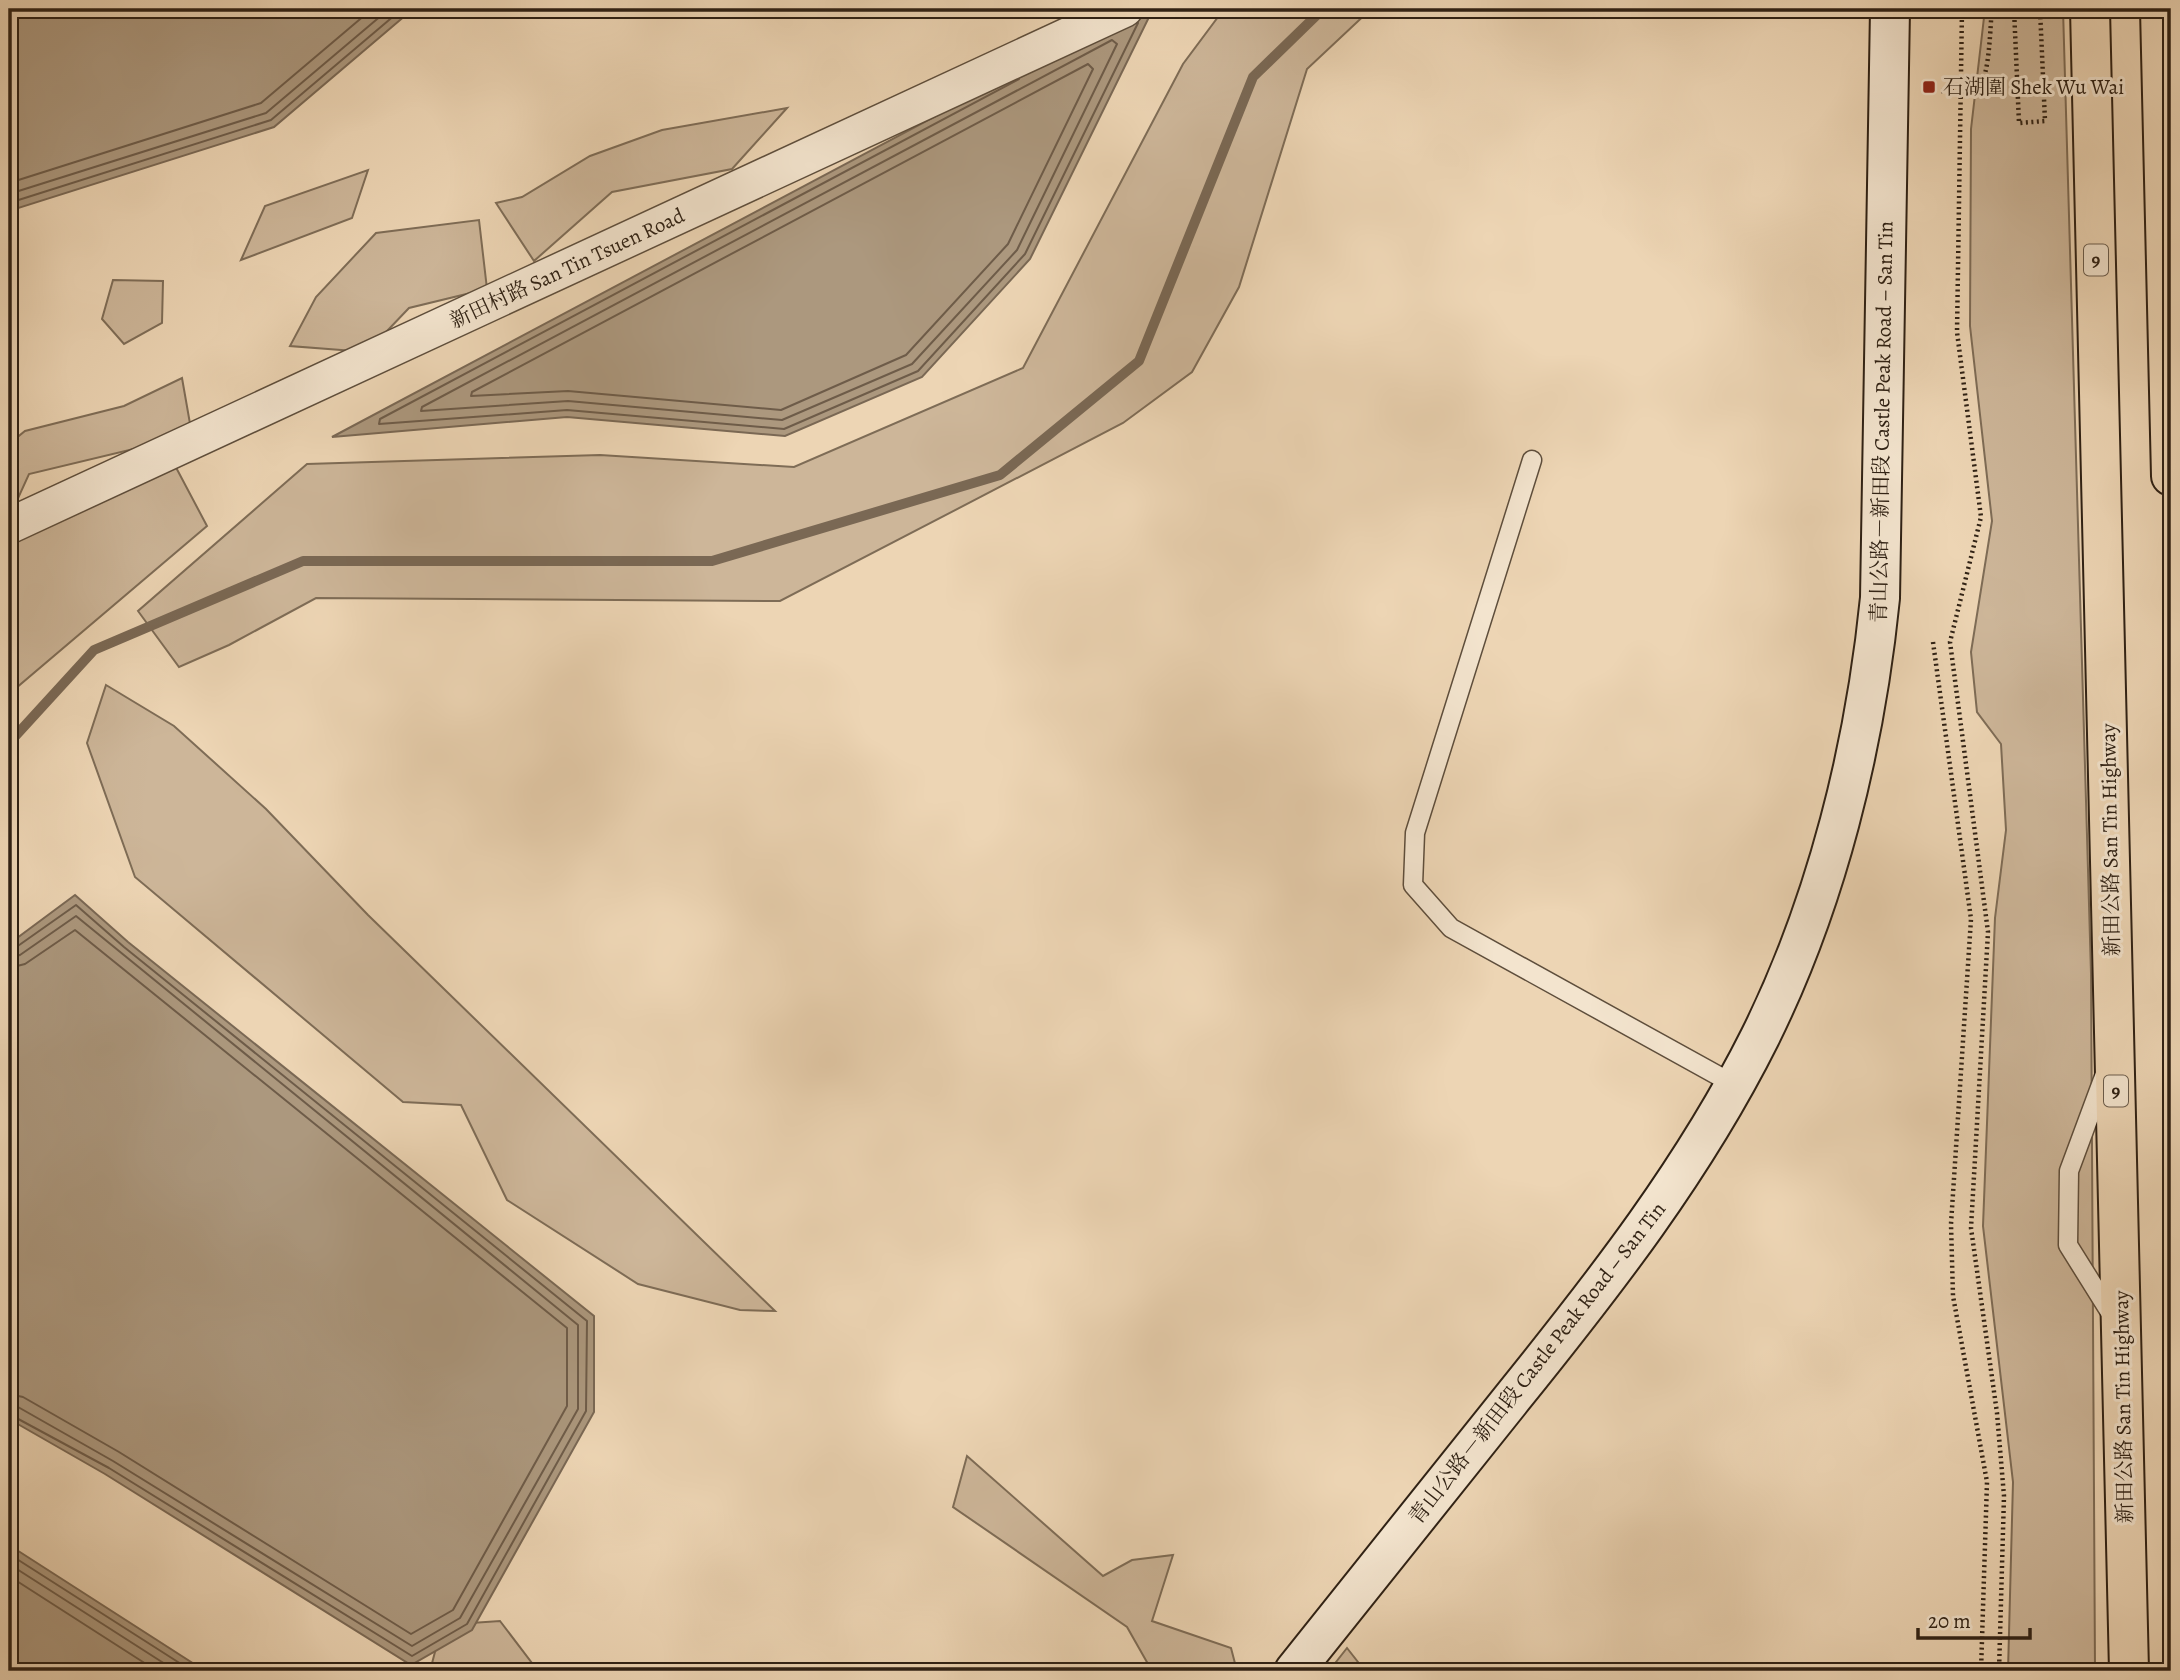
<svg xmlns="http://www.w3.org/2000/svg" width="2180" height="1680" viewBox="0 0 2180 1680" font-family="Alegreya,'Noto Serif SC',serif">
	<style>
		.green { fill: #cdb699; stroke: #7e6c56; stroke-width: 2 }
		.water { fill: #ac987e; stroke: #7a6854; stroke-width: 2 }
		.lines { fill: none; stroke-linecap: round; stroke-linejoin: round }
		.shore { stroke: #6e5c49; stroke-width: 2 }
		.stream { stroke: #7a6854; stroke-width: 10 }
		.service-casing { stroke: #5e4e3c; stroke-width: 21 }
		.minor-casing { stroke: #5e4e3c; stroke-width: 38 }
		.secondary-casing { stroke: #2f2114; stroke-width: 42 }
		.motorway-casing { stroke: #2f2114; stroke-width: 42 }
		.path { stroke: #2f2114; stroke-width: 4.5; stroke-dasharray: 2 3.5; stroke-linecap: butt }
		.service { stroke: #f3e4ce; stroke-width: 18 }
		.minor { stroke: #f3e4ce; stroke-width: 35 }
		.secondary { stroke: #f3e4ce; stroke-width: 38 }
		.motorway { stroke: #edd5b4; stroke-width: 38 }
		.poi-dot { fill: #8f2418; stroke: #f3e4ce; stroke-width: 2.5 }
		.labels { text-anchor: middle; dominant-baseline: central; stroke-width: 6; stroke-linejoin: round; paint-order: stroke }
		.shield { fill: #f3e4ce; stroke: #6a5c4c; stroke-width: 2 }
		.shield-label { font-size: 19px; font-weight: bold; fill: #2f2114 }
		.poi-label { font-size: 21px; fill: #2f2114; stroke: #f3e4ce; text-anchor: start }
		.street-label { font-size: 21px; fill: #2f2114; stroke: #f3e4ce }
	</style>
	<rect width="100%" height="100%" fill="#edd5b4"/>
	<filter id="stains"><feTurbulence type="fractalNoise" baseFrequency=".00286" numOctaves="4"/><feColorMatrix values="0 0 0 0 .2 0 0 0 0 .09 0 0 0 0 .02 0 0 0 .5 -.17"/></filter>
	<radialGradient id="worn" r=".72"><stop offset=".6" stop-color="#630" stop-opacity="0"/><stop offset="1" stop-color="#630" stop-opacity=".3"/></radialGradient>
	<g class="green">
		<path d="M1224,9h147l-64,60 -68,218 -47,85 -69,51 -343,178 -464,-3 -87,47 -50,22 -41,-56 169,-147 293,-9 194,12 229,-99 160,-304z"/>
		<path d="M1985,9h78l28,964 4,698h-87l5,-189 -30,-256 12,-308 11,-88 -5,-86 -24,-32 -6,-60 21,-131 -22,-195 1,-197z"/>
		<path d="M787,108l-55,61 -120,23 -78,69 -38,-58 26,-6 68,-41 72,-26z"/>
		<path d="M368,170l-16,48 -111,42 24,-54z"/>
		<path d="M479,220l8,69 -78,19 -42,44 -77,-6 26,-49 60,-64z"/>
		<path d="M113,280l50,1 -1,42 -38,21 -22,-25z"/>
		<path d="M182,378l10,57 -163,39 -20,44v-74l16,-13 99,-25z"/>
		<path d="M171,458l36,68 -198,168v-161z"/>
		<path d="M106,685l68,41 92,83 102,106 407,396 -35,-1 -102,-26 -131,-84 -46,-95 -58,-3 -268,-225 -48,-134z"/>
		<path d="M967,1456l136,120 29,-16 41,-5 -21,66 79,27 6,23h-85l-25,-44 -174,-120z"/>
		<path d="M500,1621l38,50h-108l12,-46z"/>
		<path d="M1347,1648l18,23h-36z"/>
	</g>
	<g class="water">
		<path d="M9,9h404l-139,118 -265,84z"/>
		<path d="M1137,9h16l-123,250 -108,118 -137,59 -218,-19 -235,20z"/>
		<path d="M75,895l53,47 466,374v96l-122,218 -61,35 -306,-191 -96,-55v-475z"/>
		<path d="M9,1545l196,126h-196z"/>
	</g>
	<g class="lines">
		<g class="shore">
			<path d="M1112,40l5,4 -100,206 -105,114 -130,56 -214,-19 -147,10 1,-4z"/>
			<path d="M1088,64l5,5 -85,175 -102,111 -125,55 -213,-19 -97,5 1,-4z"/>
			<path d="M1019,79l-639,340 -1,5 188,-14 217,19 134,-58 107,-117 113,-231"/>
			<path d="M9,183l252,-80 111,-94"/>
			<path d="M9,194l257,-81 123,-104"/>
			<path d="M9,203l262,-83 131,-111"/>
			<path d="M9,949l6,-1 61,-43 48,42 463,374 -1,90 -119,213 -55,32 -303,-188 -100,-54"/>
			<path d="M9,958l11,-3 56,-39 502,409v84l-118,209 -48,28 -299,-185 -95,-54 -9,-2"/>
			<path d="M9,968l16,-4 50,-34 492,398v78l-114,204 -42,24 -292,-182 -96,-55 -14,-3"/>
			<path d="M9,1554l183,117"/>
			<path d="M9,1564l167,107"/>
			<path d="M9,1576l148,95"/>
		</g>
		<path class="stream" d="M9,743l85,-93 209,-89h409l288,-86 139,-114 114,-284 70,-68"/>
		<g class="service-casing">
			<g id="service">
				<path d="M1532,460l-117,373 -2,52 38,43 284,157"/>
				<path d="M2105,1074l-36,97 -1,74 45,72"/>
			</g>
		</g>
		<g class="minor-casing">
			<path id="minor" d="M9,526l1116,-517"/>
		</g>
		<g class="secondary-casing">
			<path id="secondary" d="M1294,1671c73,-91 146,-182 219,-274 92,-114 181,-228 247,-360 67,-135 105,-290 120,-439l10,-589"/>
		</g>
		<g class="motorway-casing">
			<g id="motorway">
				<path d="M2090,9l39,1662"/>
				<path d="M2160,9l11,467"/>
			</g>
		</g>
		<g class="path">
			<path d="M1962,9l-5,323 24,185 -31,125 38,290 -17,296 26,185 7,83 -5,175"/>
			<path d="M2014,9l5,114 26,-2 -5,-112"/>
			<path d="M1941,91c10,0 30,3 38,-5 11,-10 11,-61 13,-77"/>
			<path d="M1933,642l38,277 -20,305 2,72 34,186 -6,189"/>
		</g>
		<use href="#service" class="service"/>
		<use href="#minor" class="minor"/>
		<use href="#secondary" class="secondary"/>
		<use href="#motorway" class="motorway"/>
	</g>
	<rect class="poi-dot" x="1922" y="80" width="14" height="14" rx="3.5"/>
	<g class="labels">
		<g class="shield">
			<rect x="2084" y="244.5" width="24" height="31" rx="5"/>
			<rect x="2104" y="1075.5" width="24" height="31" rx="5"/>
		</g>
		<g class="shield-label">
			<text x="2096" y="260">9</text>
			<text x="2116" y="1091">9</text>
		</g>
		<g class="poi-label">
			<text x="1943" y="87">石湖圍 Shek Wu Wai</text>
		</g>
		<g class="street-label">
			<text transform="translate(567 268) rotate(-25)">新田村路 San Tin Tsuen Road</text>
			<text transform="translate(1882 422) rotate(-89)">青山公路－新田段 Castle Peak Road – San Tin</text>
			<text transform="translate(2110 840) rotate(-91)">新田公路 San Tin Highway</text>
			<text transform="translate(1537 1363) rotate(-52)">青山公路－新田段 Castle Peak Road – San Tin</text>
			<text transform="translate(2123 1407) rotate(-91)">新田公路 San Tin Highway</text>
		</g>
	</g>
	<rect width="2180" height="1680" fill="none" stroke="#edd5b4" stroke-width="35"/>
	<rect x="10" y="10" width="2159" height="1659" fill="none" stroke="#2f2114" stroke-width="3.5"/>
	<rect x="18" y="18" width="2145" height="1645" fill="none" stroke="#2f2114" stroke-width="2"/>
	<path d="M1918 1628v10h112v-10" fill="none" stroke="#2f2114" stroke-width="3.5"/>
	<text x="1928" y="1628" font-size="21" fill="#2f2114" stroke="#f3e4ce" stroke-width="5" paint-order="stroke">20 m</text>
	<rect width="100%" height="100%" filter="url(#stains)"/>
	<rect width="100%" height="100%" fill="url(#worn)"/>
</svg>
